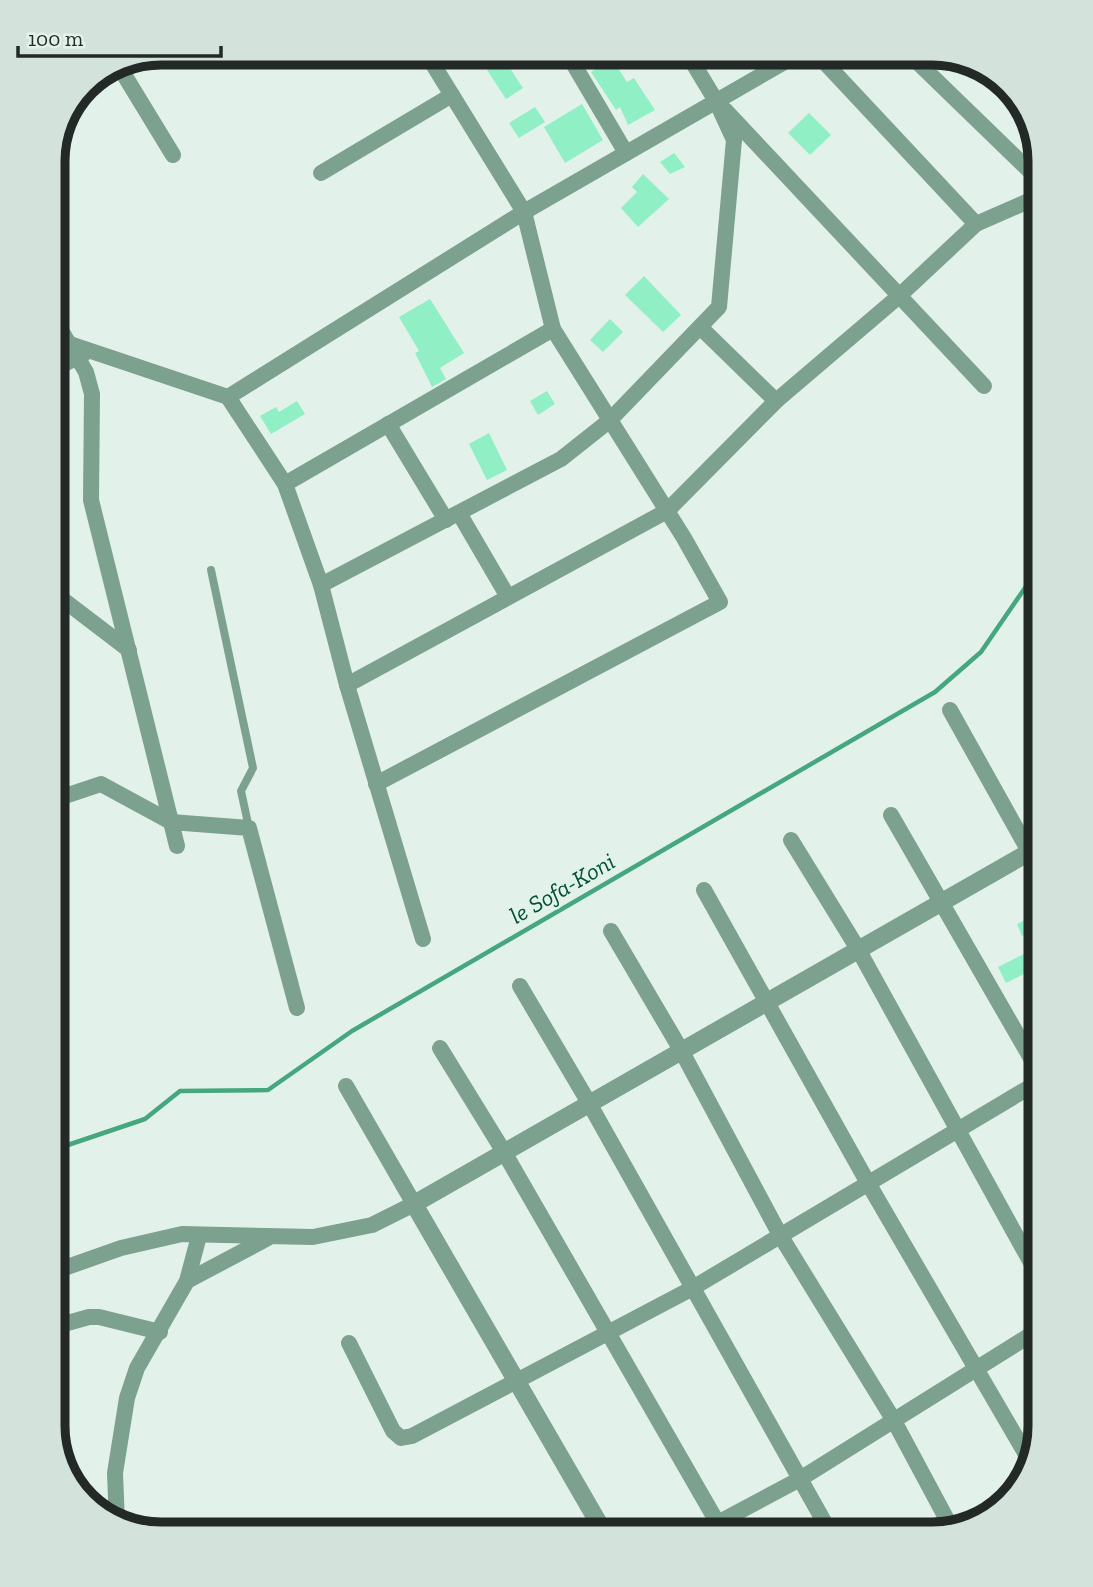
<svg xmlns="http://www.w3.org/2000/svg" width="1093" height="1587" viewBox="0 0 1093 1587" font-family="'Zilla Slab',serif">
	<style>
		.lines { fill: none; stroke-linecap: round; stroke-linejoin: round }
		.stream { stroke: #46a680; stroke-width: 4.5 }
		.building { fill: #90efc5 }
		.service { stroke: #7ca18f; stroke-width: 8 }
		.minor { stroke: #7ca18f; stroke-width: 16 }
		.tertiary { stroke: #7ca18f; stroke-width: 18 }
		.labels { text-anchor: middle; dominant-baseline: central; stroke-width: 5; stroke-linejoin: round; paint-order: stroke }
		.water-label { font-size: 24px; font-style: italic; fill: #005137; stroke: #e2f2ea }
		.rim { fill: none; stroke: #232926; stroke-width: 9 }
	</style>
	<rect width="100%" height="100%" fill="#e2f2ea"/>
	<g class="lines">
		<path class="stream" d="M53,1150l92,-31 35,-28 88,-1 84,-59 583,-339 46,-40 59,-86"/>
	</g>
	<g class="building">
		<path d="M504,59l19,29 -17,11 -19,-29z"/>
		<path d="M612,59l15,23 7,-4 21,32 -27,15 -8,-18 -4,3 -25,-38z"/>
		<path d="M582,104l21,36 -38,23 -21,-36z"/>
		<path d="M535,107l10,15 -26,16 -10,-15z"/>
		<path d="M809,113l22,22 -21,20 -22,-22z"/>
		<path d="M674,153l11,14 -15,7 -10,-12z"/>
		<path d="M643,174l26,25 -31,28 -17,-19 16,-16 -5,-5z"/>
		<path d="M644,276l37,39 -18,17 -38,-37z"/>
		<path d="M430,299l34,54 -24,15 6,11 -14,8 -17,-34 4,-2 -20,-34z"/>
		<path d="M610,319l13,13 -20,20 -13,-12z"/>
		<path d="M547,391l8,13 -17,11 -8,-14z"/>
		<path d="M297,401l8,13 -34,20 -11,-18 16,-9 3,5z"/>
		<path d="M489,433l18,37 -20,10 -18,-36z"/>
		<path d="M1040,913v14l-18,9 -5,-12z"/>
		<path d="M1030,951l8,16 -32,16 -8,-16z"/>
	</g>
	<g class="lines">
		<path class="service" d="M211,570l42,198 -12,23 8,37"/>
		<g class="minor">
			<path d="M426,53l98,159 29,117"/>
			<path d="M567,53l59,100"/>
			<path d="M816,53l160,171"/>
			<path d="M908,53l132,128"/>
			<path d="M120,68l53,87"/>
			<path d="M725,110l259,276"/>
			<path d="M321,173l131,-78"/>
			<path d="M53,317l33,55 6,22 -1,106 86,346"/>
			<path d="M700,327l76,74"/>
			<path d="M70,344l158,53 57,87 36,101 26,100 76,254"/>
			<path d="M53,370l32,-17"/>
			<path d="M228,397l296,-185 276,-159"/>
			<path d="M388,424l58,96"/>
			<path d="M285,484l268,-155 131,209 36,64 -344,182"/>
			<path d="M459,513l49,84"/>
			<path d="M321,585l240,-126 48,-38 110,-114 15,-167 -18,-39 -29,-48"/>
			<path d="M53,592l76,58"/>
			<path d="M347,685l320,-174 109,-110 122,-104 78,-73 64,-28"/>
			<path d="M950,710l90,161"/>
			<path d="M53,800l48,-16 70,38 78,6 48,180"/>
			<path d="M891,815l149,259"/>
			<path d="M791,840l67,109 182,330"/>
			<path d="M704,890l164,293 163,280"/>
			<path d="M611,931l70,119 99,185 113,184 59,110"/>
			<path d="M520,986l69,117 242,431"/>
			<path d="M440,1048l64,104 220,382"/>
			<path d="M53,1272l68,-24 61,-14 131,3 59,-12 42,-21 -68,-118"/>
			<path d="M187,1281l81,-43"/>
			<path d="M53,1327l36,-10h10l61,15"/>
			<path d="M349,1343l44,88 8,7 11,-2 279,-147 349,-208"/>
			<path d="M117,1523l-2,-50 12,-75 10,-30 50,-87 12,-45"/>
			<path d="M697,1534l103,-55 240,-150"/>
		</g>
		<path class="tertiary" d="M605,1534l-191,-330 626,-358"/>
	</g>
	<g class="labels">
		<g class="water-label">
			<text transform="translate(562 888) rotate(-30)">le Sofa-Koni</text>
		</g>
	</g>
	<path d="M0 0H1093V1587H0ZM161 65H932A96 96 0 0 1 1028 161V1426A96 96 0 0 1 932 1522H161A96 96 0 0 1 65 1426V161A96 96 0 0 1 161 65Z" fill="#d3e2da" fill-rule="evenodd"/>
	<path class="rim" d="M161 65H932A96 96 0 0 1 1028 161V1426A96 96 0 0 1 932 1522H161A96 96 0 0 1 65 1426V161A96 96 0 0 1 161 65Z"/>
	<path d="M18 46v10h203v-10" fill="none" stroke="#232926" stroke-width="3.5"/>
	<text x="28" y="46" font-size="21" fill="#232926" stroke="#e2f2ea" stroke-width="5" paint-order="stroke">100 m</text>
</svg>
